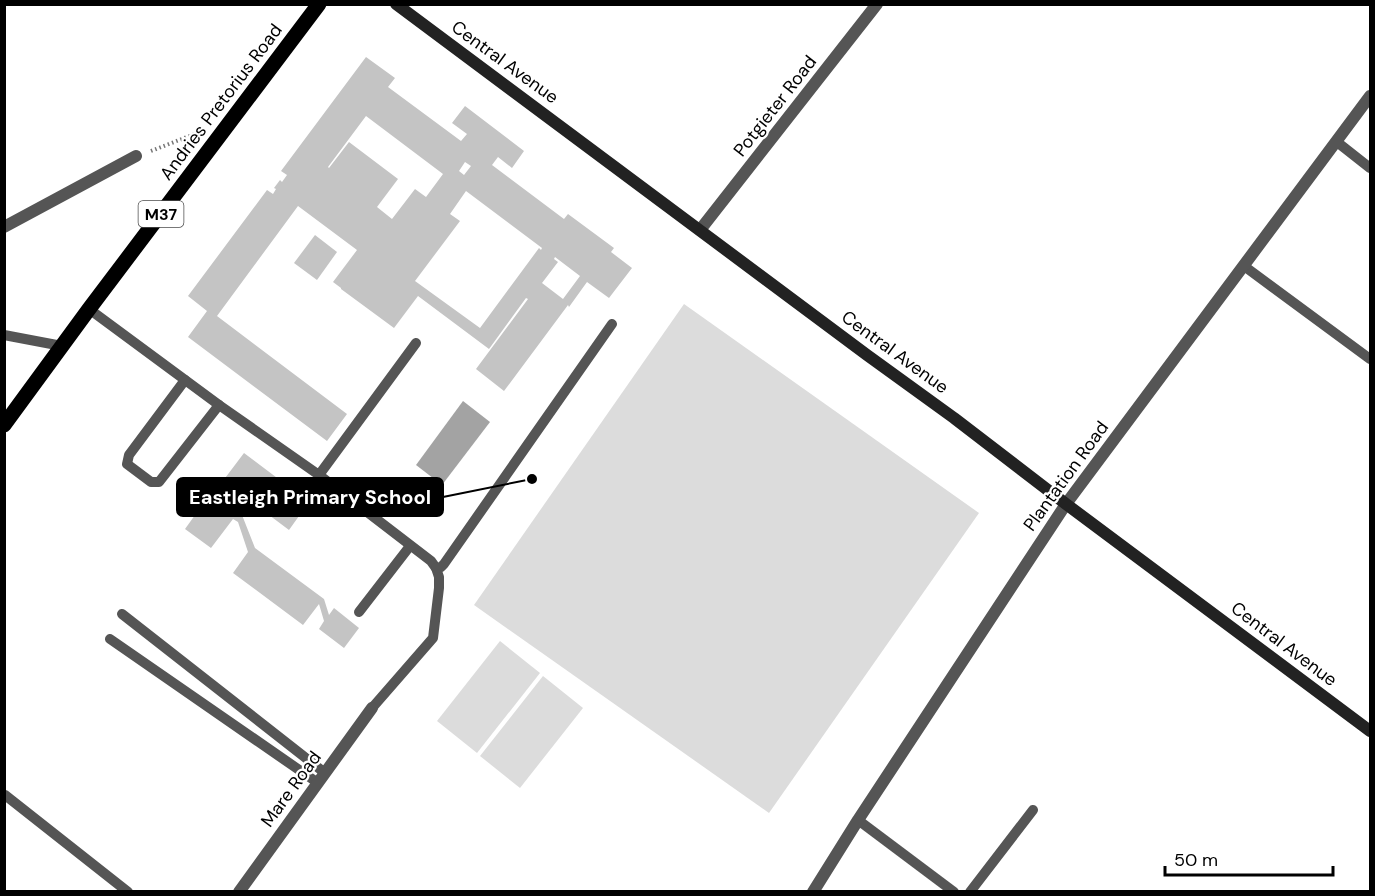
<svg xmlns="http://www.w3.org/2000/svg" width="1375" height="896" viewBox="0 0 1375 896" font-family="'DM Sans',sans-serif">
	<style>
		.green { fill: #dcdcdc }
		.water { fill: #a3a3a3 }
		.building { fill: #c4c4c4; fill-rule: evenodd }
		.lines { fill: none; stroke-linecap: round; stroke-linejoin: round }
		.path { stroke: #777; stroke-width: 4; stroke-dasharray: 1.5 3; stroke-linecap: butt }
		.lane { stroke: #555; stroke-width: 10 }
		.street { stroke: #555; stroke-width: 12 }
		.secondary { stroke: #222; stroke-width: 12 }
		.primary { stroke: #000; stroke-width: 15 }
		.labels { text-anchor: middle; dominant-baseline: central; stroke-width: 4.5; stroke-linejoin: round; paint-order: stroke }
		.shield { fill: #fff; stroke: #4c4c4c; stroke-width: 1.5 }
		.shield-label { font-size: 16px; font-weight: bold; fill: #000 }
		.street-label { font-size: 18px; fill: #000; stroke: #fff }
		.leader { fill: none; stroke: #000; stroke-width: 2 }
		.callout-dot { fill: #000; stroke: #fff; stroke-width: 2 }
		.callout { fill: #000; stroke: #000; stroke-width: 2 }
		.callout-label { font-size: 20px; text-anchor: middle; font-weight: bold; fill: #fff }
	</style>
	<rect width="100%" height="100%" fill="#fff"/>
	<g class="green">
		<path d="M684,304l295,209 -210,300 -295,-208z"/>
		<path d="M500,641l40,32 -63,80 -40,-32z"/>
		<path d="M543,676l40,32 -63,80 -40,-32z"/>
	</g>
	<path class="water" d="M463,401l27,21 -48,63 -26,-20z"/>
	<g class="building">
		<path d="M366,57l29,21 -7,9 73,54 6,-7 -15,-11 13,-17 59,45 -12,17 -14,-11 -6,8 72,54 4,-5 46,34 -3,4 21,16 -23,30 -22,-16 -18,25 -1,-2 -64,86 -28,-22 52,-70 -2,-1 -37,51 -71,-53 -24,32 -53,-39v-1l-8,-6 24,-32 -59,-44 -81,110 130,98 -20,27 -139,-104 19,-26 -19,-15 79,-106 6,4 3,-5 -2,-1 6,-8 2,2 5,-7 -6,-4zM366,116l77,58 -17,23 -11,-8 -23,30 -15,-12 21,-28 -49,-37 -20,26 -1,-1zM465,162l6,4 -7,9 -5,-4zM466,191l76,57 -1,2 -2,-2 -59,80 -65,-47 45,-60 -10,-7zM555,257l25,19 -17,23 -21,-16 16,-21 -4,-3z"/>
		<path d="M315,235l22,17 -20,28 -23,-17z"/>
		<path d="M244,453l65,49 -20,28 -60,-45 -10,13 23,17 13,33 69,51 5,16 5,-7 25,20 -15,20 -25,-19 5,-8 -5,-17 -16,21 -70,-52 15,-21 -10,-30 -5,-3 -22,29 -26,-19 23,-32 2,1z"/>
	</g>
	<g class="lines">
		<path class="path" d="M151,151l49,-19"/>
		<g class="lane">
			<path d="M1337,142l33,26"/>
			<path d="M1244,266l126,93"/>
			<path d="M89,309l130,96 100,70 97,-132"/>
			<path d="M4,335l58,11"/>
			<path d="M185,380l-56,75 -2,9 24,18h8l60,-77"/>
			<path d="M319,475l112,86 5,7 3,9v11l-6,50 -61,70"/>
			<path d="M436,568l5,-1 3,-3 168,-240"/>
			<path d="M359,612l51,-66"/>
			<path d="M122,614l203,159"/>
			<path d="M110,639l208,144"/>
			<path d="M5,795l123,97"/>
			<path d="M858,820l96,72"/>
			<path d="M970,892l63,-82"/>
		</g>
		<g class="street">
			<path d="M4,227l132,-71"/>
			<path d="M700,230l177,-226"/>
			<path d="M239,892l133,-184"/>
			<path d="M813,892l45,-72 208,-316 304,-408"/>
		</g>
		<path class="secondary" d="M396,4l471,351 87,63 112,86 304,227"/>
		<path class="primary" d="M4,425l85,-116 230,-305"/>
	</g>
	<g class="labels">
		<rect class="shield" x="138.5" y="201" width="45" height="26" rx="4.5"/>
		<g class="shield-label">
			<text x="161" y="214">M37</text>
		</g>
		<g class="street-label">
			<text transform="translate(505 62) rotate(36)">Central Avenue</text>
			<text transform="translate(221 102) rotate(-53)">Andries Pretorius Road</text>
			<text transform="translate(775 106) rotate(-52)">Potgieter Road</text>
			<text transform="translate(895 352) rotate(36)">Central Avenue</text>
			<text transform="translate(1066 476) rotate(-54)">Plantation Road</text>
			<text transform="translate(1284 644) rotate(37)">Central Avenue</text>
			<text transform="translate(291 789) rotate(-54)">Mare Road</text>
		</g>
	</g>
	<path class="leader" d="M532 479L443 497"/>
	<circle class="callout-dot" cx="532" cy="479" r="6"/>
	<rect class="callout" x="177" y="478" width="266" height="38" rx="6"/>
	<g class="callout-label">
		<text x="310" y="504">Eastleigh Primary School</text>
	</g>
	<rect width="1375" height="896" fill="none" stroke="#000000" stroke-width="12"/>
	<path d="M1165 866v9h168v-9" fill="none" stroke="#000000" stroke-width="3"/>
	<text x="1174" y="866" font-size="18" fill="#000000" stroke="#ffffff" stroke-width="4.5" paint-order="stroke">50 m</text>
</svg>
